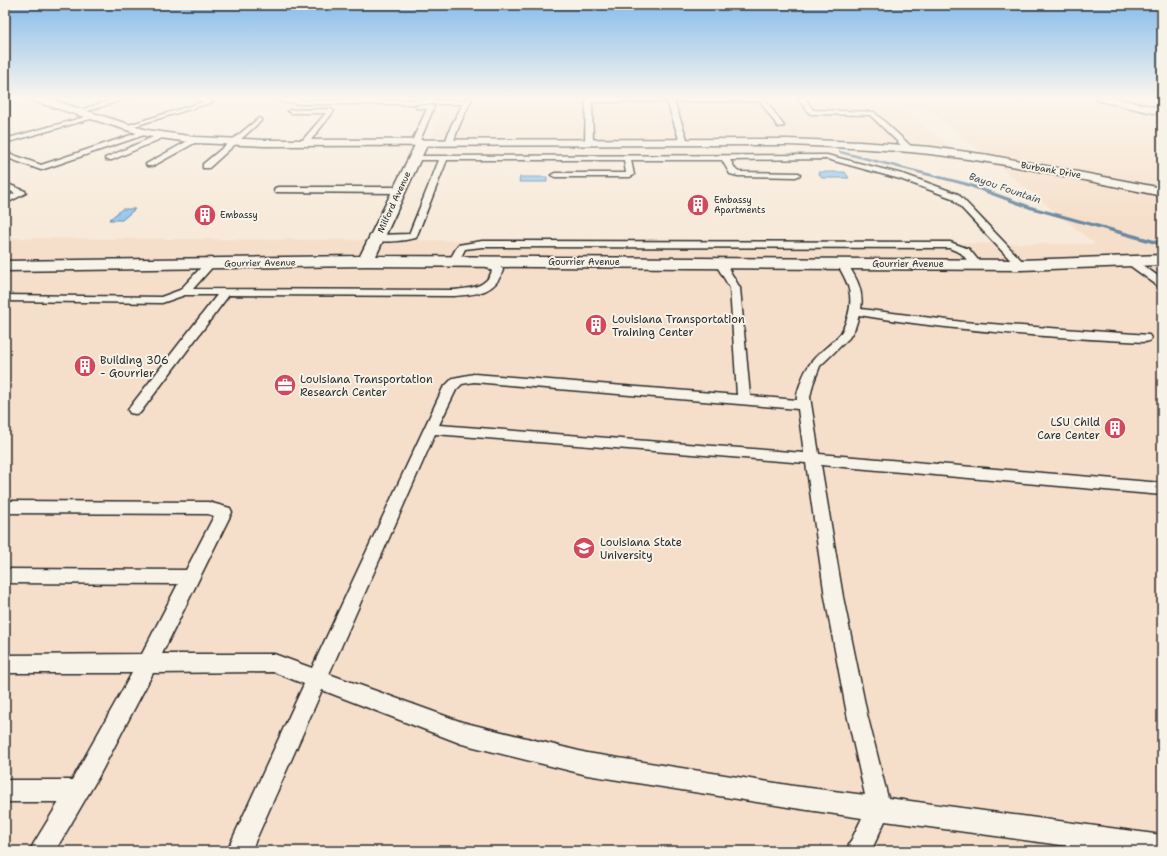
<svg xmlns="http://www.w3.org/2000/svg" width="1167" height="856" viewBox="0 0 1167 856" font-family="'Shantell Sans',sans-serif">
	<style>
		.built { fill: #f6dfca }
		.water { fill: #95c8f2; stroke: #6b89a2 }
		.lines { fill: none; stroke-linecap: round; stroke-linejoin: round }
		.stream { fill: #6b89a2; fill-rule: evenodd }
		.lane-casing { stroke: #2b2b2b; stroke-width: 3 }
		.street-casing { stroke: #2b2b2b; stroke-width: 3 }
		.primary-casing { stroke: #2b2b2b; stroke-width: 3 }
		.lane { fill: #f7f3e8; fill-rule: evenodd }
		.street { fill: #f7f3e8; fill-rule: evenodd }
		.primary { fill: #f7f3e8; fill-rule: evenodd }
		.labels { text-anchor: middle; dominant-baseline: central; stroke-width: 4; stroke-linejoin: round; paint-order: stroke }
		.far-street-label { font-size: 9px; fill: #2b2b2b; stroke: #f7f3e8 }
		.far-poi-label { font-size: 9px; fill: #2b2b2b; stroke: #f7f3e8; text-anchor: start }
		.far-water-label { font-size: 10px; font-style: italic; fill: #46525d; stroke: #f7f3e8 }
		.poi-label { font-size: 11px; fill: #2b2b2b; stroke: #f7f3e8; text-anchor: start }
	</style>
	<rect width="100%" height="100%" fill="#f7eada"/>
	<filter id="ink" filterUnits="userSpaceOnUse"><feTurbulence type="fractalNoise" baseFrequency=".025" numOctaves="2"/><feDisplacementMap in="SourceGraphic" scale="8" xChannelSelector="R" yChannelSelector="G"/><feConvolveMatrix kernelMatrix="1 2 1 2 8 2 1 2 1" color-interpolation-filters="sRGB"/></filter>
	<g filter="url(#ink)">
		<g class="built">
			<path d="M446,98h444l60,50 -95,-9 -54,-3 -368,1z"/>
			<path d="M915,98h247v753h-1157v-613l1090,6z"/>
		</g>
		<g class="water">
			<path d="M818,172h27l4,6h-27z"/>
			<path d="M520,177h27v5h-28z"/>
			<path d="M122,209h13l-13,11h-13z"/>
		</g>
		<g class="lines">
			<path class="stream" d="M841,151l127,32 66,24 128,35v4l-132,-37 -66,-24 -125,-32v-2z"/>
			<g class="lane-casing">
				<g id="lane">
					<path d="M117,98h12l-52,16 -3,-2z"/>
					<path d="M195,98h11l7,4 -85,26 -6,-1 81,-25z"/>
					<path d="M281,98l22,2h162l1,-2h6l-13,28 -6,17 -4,2 -4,-2 6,-17 12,-22h-160l-21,-2 -3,-2z"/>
					<path d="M588,98h176l20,28 -6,1 -18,-26h-86l14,41 -4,2 -4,-2 -13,-41 -75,1 1,40 -4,2 -4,-2 1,-42z"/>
					<path d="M798,98h7l8,12 61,2 40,37 -4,2h-3l-37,-36 -59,-1 -2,-1z"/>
					<path d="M418,105h13l3,2 -15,36 -4,2 -4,-2 16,-34 -11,-1v-2z"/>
					<path d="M289,110l42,-1 3,2 -27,34h-3l-4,-2 26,-30h-35l-3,-2z"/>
					<path d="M92,115l2,1v2l-89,25v-4z"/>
					<path d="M259,118l2,1v2l-52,47h-6v-4z"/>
					<path d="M143,131h6l1,2 -109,37 -36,-13v-5l36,13z"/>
					<path d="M160,134h3l4,2 -55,24h-6l-1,-2z"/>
					<path d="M193,138h6l1,2 -47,26h-6l-1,-2z"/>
					<path d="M827,155l79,20 52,19 68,71 -1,2h-8l-65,-69 -52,-19 -73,-20 -97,1 6,10 3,2 60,1 1,2 -4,2 -58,-1 -8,-2 -8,-14h-91l3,15 -4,2h-75l-4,-2 4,-2h71l-2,-13h-177l-31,78c-9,2 -37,7 -44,0l5,-3 32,-1 30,-74h-28l-1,-2 4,-2z"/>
					<path d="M5,183l20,8 1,2 -21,11v-6l10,-5 -10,-4z"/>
					<path d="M278,187h121l4,3 -4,3 -124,-1 -1,-2 1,-2z"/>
					<path d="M482,241l468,1 19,7 13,16 -1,2h-8l-12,-14 -12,-5 -467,-1 -17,2 -7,14 -4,1 -5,-3 9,-16z"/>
					<path d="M1129,257l4,1 29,21v8l-4,-1 -33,-24 -1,-2 1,-2z"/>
					<path d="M484,258l18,10 1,2c-8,24 -27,24 -49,26l-225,-1 -89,118 -5,1 -5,-1 -2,-3 2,-3 87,-112h-32l-23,8 -157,-2v-6l156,2 19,-7 27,-29 4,-1 5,3 -23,26 261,1c16,-2 32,-2 38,-19l-13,-10z"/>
					<path d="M720,260l4,1 16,27 10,108 47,4c-1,-6 2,-12 4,-18 9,-27 24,-30 40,-49 3,-5 5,-12 7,-17 6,-21 0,-34 -11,-52l5,-3 4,1c10,15 18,28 15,47l102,13 186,13 2,3 -2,3 -4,1c-96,-5 -191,-11 -286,-27l-4,13 -6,10 -29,28 -7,18 -3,13 9,57 343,29v12l-341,-30 22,132 24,117 21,84 274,37v16h-57l-220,-30 -14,30h-25l16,-33 -68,-10 -207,-33 -125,-31 -140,-54 -71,161h-24l77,-167 -30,-12 -121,1 -54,103 -44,75h-25l4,-8 25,-41h-54v-22h67l60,-107h-127v-18l137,-1 36,-70 -173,-1v-14l181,1 28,-54 -6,-2 -203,-1v-12l203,1 22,6 2,4 -70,142h112l38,14 131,-280 10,-10 21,-4 263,21 -7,-107 -15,-25zM474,382l324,27 6,44 -365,-28 17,-35 6,-6zM435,434l371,29 19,134 22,117 18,81 -71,-9 -207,-33 -125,-31 -133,-48z"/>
				</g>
			</g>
			<g class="street-casing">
				<path id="street" d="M422,140l4,1 2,2 -52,113 645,4 141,-5v10l-141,5 -655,-4 -361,5v-10l355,-5 56,-113 2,-2z"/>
			</g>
			<g class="primary-casing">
				<g id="primary">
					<path d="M29,98h17l101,32 49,7 68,3 524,-1 72,3 71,5 58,8 173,33v8c-77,-16 -154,-33 -232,-42 -47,-5 -95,-7 -142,-9l-524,1 -68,-3 -50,-7 -116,-36z"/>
					<path d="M1095,98h20l47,11v6l-66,-15z"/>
				</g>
			</g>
			<use href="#lane" class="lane"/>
			<use href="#street" class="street"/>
			<use href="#primary" class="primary"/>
		</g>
	</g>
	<linearGradient id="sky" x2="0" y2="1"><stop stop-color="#87bcec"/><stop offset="0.45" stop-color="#fbf6ee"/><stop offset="1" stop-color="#fbf6ee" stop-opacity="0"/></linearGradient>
	<rect width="1167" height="218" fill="url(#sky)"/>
	<defs>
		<g id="building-disc" transform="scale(1.15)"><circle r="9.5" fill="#d1495b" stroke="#f7f3e8"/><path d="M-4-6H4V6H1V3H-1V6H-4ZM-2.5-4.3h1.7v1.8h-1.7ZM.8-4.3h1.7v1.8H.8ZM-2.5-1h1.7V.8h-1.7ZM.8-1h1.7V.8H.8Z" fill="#fff"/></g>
		<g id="office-disc" transform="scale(1.15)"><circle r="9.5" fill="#d1495b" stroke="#f7f3e8"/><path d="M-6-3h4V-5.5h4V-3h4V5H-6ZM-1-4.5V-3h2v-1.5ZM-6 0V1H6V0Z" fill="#fff"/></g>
		<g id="university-disc" transform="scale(1.15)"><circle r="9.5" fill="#d1495b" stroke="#f7f3e8"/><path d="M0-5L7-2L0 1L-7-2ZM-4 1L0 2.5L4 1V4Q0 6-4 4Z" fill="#fff"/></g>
	</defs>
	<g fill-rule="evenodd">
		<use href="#building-disc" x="698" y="205"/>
		<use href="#building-disc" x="205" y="215"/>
		<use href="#building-disc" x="596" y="325"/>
		<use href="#building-disc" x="85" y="366"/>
		<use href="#office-disc" x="285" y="385"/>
		<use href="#building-disc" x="1115" y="428"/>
		<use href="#university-disc" x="584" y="548"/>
	</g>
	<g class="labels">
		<g class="far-street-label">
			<text transform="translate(1051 170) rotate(10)">Burbank Drive</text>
			<text transform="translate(394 202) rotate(-65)">Milford Avenue</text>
			<text x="584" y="262">Gourrier Avenue</text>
			<text transform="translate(260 263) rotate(-1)">Gourrier Avenue</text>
			<text x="908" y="264">Gourrier Avenue</text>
		</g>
		<g class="far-poi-label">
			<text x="714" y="200">Embassy<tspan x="714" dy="10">Apartments</tspan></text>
			<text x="220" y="215">Embassy</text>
		</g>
		<g class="far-water-label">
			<text transform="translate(1005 188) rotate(19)">Bayou Fountain</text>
		</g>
		<g class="poi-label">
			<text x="612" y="319">Louisiana Transportation<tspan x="612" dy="13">Training Center</tspan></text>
			<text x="100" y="360">Building 306<tspan x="100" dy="13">- Gourrier</tspan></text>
			<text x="300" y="379">Louisiana Transportation<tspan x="300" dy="13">Research Center</tspan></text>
			<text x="1100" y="422" text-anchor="end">LSU Child<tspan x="1100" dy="13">Care Center</tspan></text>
			<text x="600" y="542">Louisiana State<tspan x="600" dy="13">University</tspan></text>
		</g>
	</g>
	<rect width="1167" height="856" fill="none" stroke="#f7f3e8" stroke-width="20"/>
	<rect x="10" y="10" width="1147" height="836" fill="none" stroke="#2b2b2b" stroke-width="1.5" filter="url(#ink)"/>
</svg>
